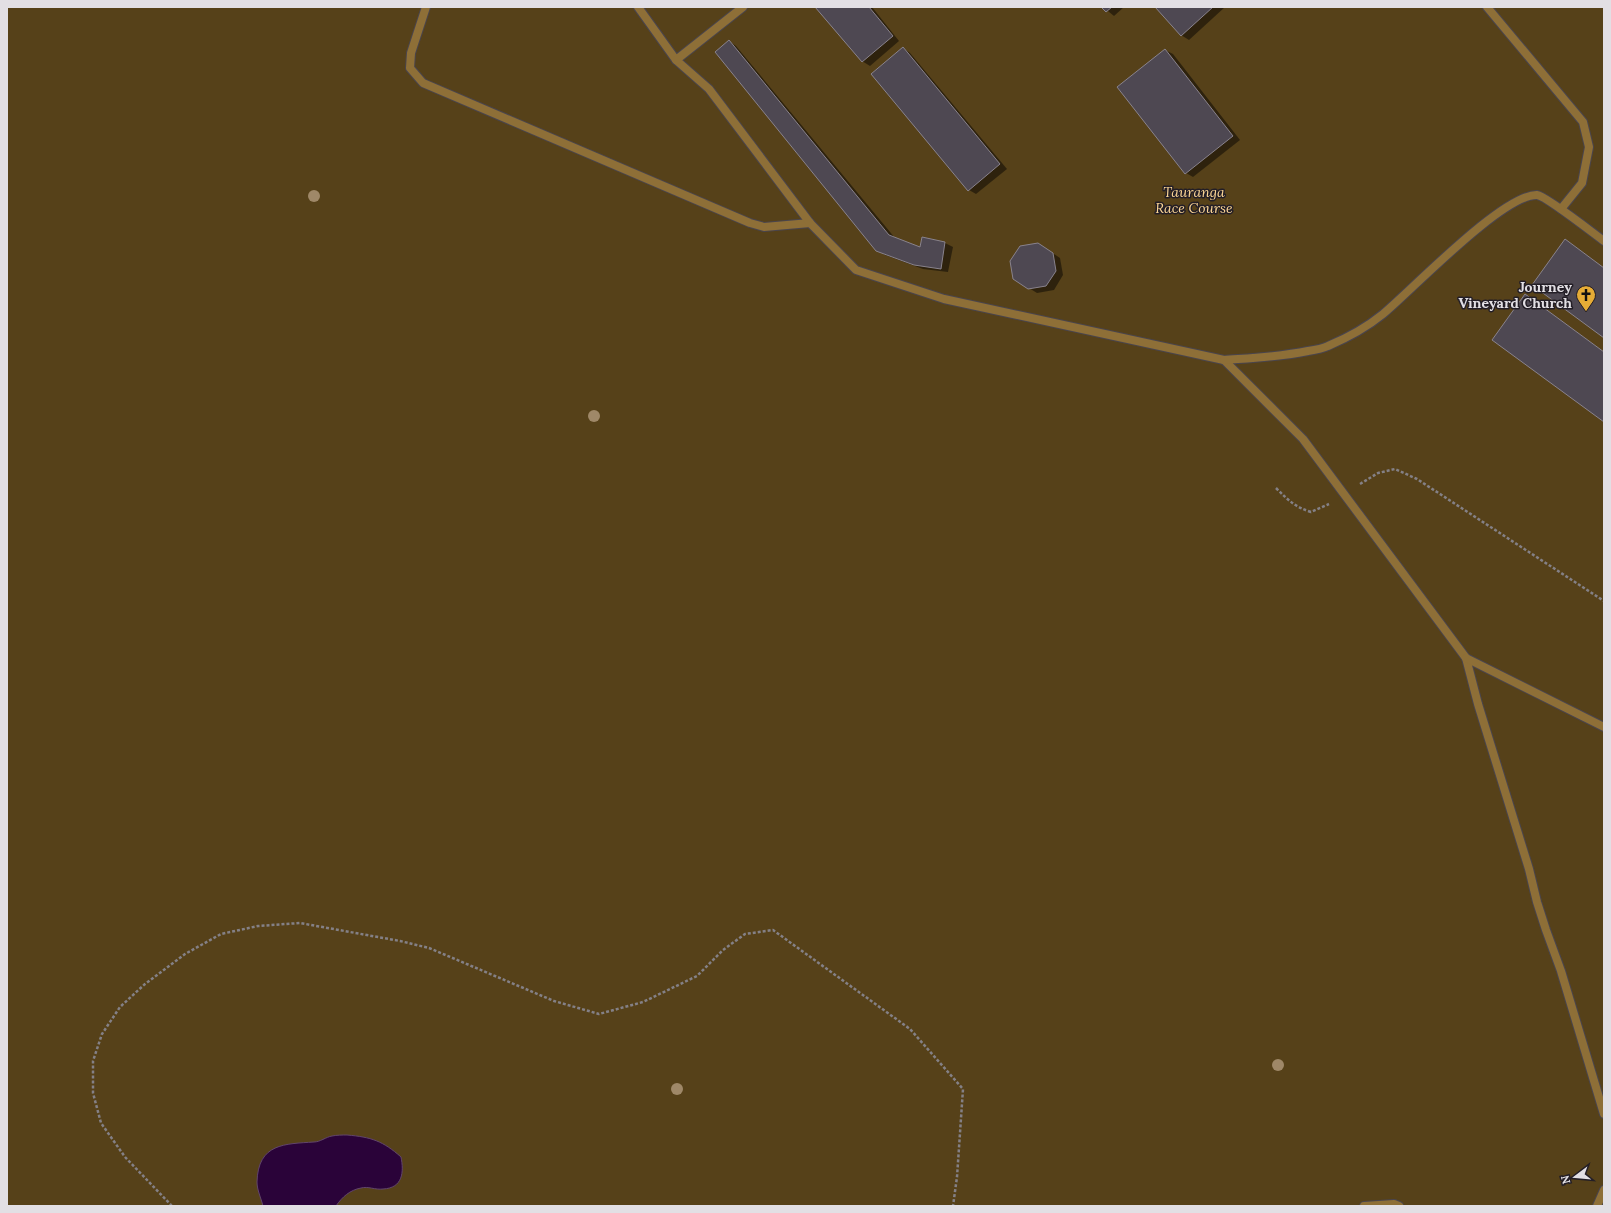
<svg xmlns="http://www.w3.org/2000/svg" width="1611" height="1213" viewBox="0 0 1611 1213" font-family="Lora,serif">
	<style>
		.green { fill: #564119 }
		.water { fill: #2a0339; stroke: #61456c }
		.shadow { fill: #0007 }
		.building { fill: #4e4852; stroke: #89838d }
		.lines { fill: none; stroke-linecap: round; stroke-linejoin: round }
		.service-casing { stroke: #4a454d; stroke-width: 10 }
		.path { stroke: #848086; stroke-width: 2.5; stroke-dasharray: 3 2; stroke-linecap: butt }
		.service { stroke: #8e6f37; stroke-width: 8 }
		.tree { fill: #9f8868 }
		.labels { text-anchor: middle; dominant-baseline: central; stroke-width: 3; stroke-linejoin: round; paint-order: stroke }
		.park-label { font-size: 14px; font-style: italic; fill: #fcd695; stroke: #231e26 }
		.poi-label { font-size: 14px; font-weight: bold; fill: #e2dfe4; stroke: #231e26; text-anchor: end }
	</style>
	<rect width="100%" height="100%" fill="#2d2830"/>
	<rect class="green" x="7" y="7" width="1597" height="1199"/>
	<path class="water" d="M347,1135c24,2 36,6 54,22 3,15 2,31 -18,32 -8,1 -15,-3 -22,-1 -11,2 -19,9 -25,18h-73c-2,-8 -6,-16 -6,-24 1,-39 28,-38 57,-40 6,0 12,-5 18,-6 5,-1 10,-1 15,-1z"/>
	<g class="shadow">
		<path d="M817,7h55l27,34 -29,25 -8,-5z"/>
		<path d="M1103,7h21l-10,9z"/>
		<path d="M1156,7h69l-36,33 -8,-5z"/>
		<path d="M729,41l7,5 159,192 26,10 2,-9 22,4 8,4 -5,25 -25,-3 -38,-14 -8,-5z"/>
		<path d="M903,48l7,5 97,116 -31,25 -7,-4z"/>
		<path d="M1165,50l8,4 67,86 -47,37 -7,-4z"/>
		<path d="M1045,248l15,10 3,17 -9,15 -17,3 -8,-5z"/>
		<path d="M1525,295l79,57v68z"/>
	</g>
	<g class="building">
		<path d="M815,7h54l24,29 -31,26z"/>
		<path d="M1101,7h11l-6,5z"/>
		<path d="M1155,7h58l-32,29z"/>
		<path d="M729,40l160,195 31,12 2,-10 23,5 -4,27 -27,-4 -38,-14 -161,-199z"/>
		<path d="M903,47l97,117 -32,27 -97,-117z"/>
		<path d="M1165,49l68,87 -48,38 -68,-87z"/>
		<path d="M1565,239l39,29v70l-72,-53z"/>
		<path d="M1038,243l15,10 3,18 -10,15 -18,3 -15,-10 -3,-18 10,-15z"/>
		<path d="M1525,294l79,58v70l-112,-82z"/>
	</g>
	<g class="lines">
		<g class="service-casing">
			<g id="service">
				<path d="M426,7l-15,46 -1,15 13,15 327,140 14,4 46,-4"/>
				<path d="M638,7l38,53 33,29 101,134 46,47 88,29 280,61 79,79 163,219 12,46 51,165 8,33 9,28 15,41 43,143"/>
				<path d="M1487,7l96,115 6,25 -7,36 -21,26"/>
				<path d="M676,60l67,-53"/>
				<path d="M1224,360c28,-2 56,-3 84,-9 7,-1 14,-2 20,-5 19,-8 39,-19 55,-32 29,-24 120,-120 154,-119 9,1 56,38 67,46"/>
				<path d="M1466,658l138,69"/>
				<path d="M1364,1206l30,-2 5,2"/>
				<path d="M1597,1206l7,-16"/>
			</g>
		</g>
		<g class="path">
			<path d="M1360,484l18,-11 17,-4 22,10 187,122"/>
			<path d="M1276,488c12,12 19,19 35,24l18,-8"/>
			<path d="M172,1206l-47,-49 -24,-34 -8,-30v-32l9,-27 18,-27 25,-23 40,-30 36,-20 37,-8 42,-3 100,18 29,7 125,53 45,13 44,-12 54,-26 26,-26 22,-16 28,-4 137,99 53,60 -6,88 -4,29"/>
		</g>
		<use href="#service" class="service"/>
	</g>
	<g class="tree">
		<circle cx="314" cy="196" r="6"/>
		<circle cx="594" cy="416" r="6"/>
		<circle cx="1278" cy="1065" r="6"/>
		<circle cx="677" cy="1089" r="6"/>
	</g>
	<defs>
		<g id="church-pin" transform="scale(1)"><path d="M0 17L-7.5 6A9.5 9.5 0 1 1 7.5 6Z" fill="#e6ac36" stroke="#231e26"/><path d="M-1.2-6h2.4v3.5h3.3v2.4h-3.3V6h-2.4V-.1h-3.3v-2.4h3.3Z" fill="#111"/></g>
	</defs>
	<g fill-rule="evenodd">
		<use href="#church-pin" x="1586" y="295"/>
	</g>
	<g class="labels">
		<g class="park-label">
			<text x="1194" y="192">Tauranga<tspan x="1194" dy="16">Race Course</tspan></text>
		</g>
		<g class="poi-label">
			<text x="1572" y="287">Journey<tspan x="1572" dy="16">Vineyard Church</tspan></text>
		</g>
	</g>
	<rect width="1611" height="1213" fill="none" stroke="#e2dfe4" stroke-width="16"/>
	<g transform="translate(1575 1177) rotate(254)" stroke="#231e26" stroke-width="3" paint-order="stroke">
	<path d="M0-3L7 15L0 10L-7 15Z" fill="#e2dfe4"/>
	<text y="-6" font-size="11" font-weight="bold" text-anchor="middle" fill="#e2dfe4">N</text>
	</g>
</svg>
